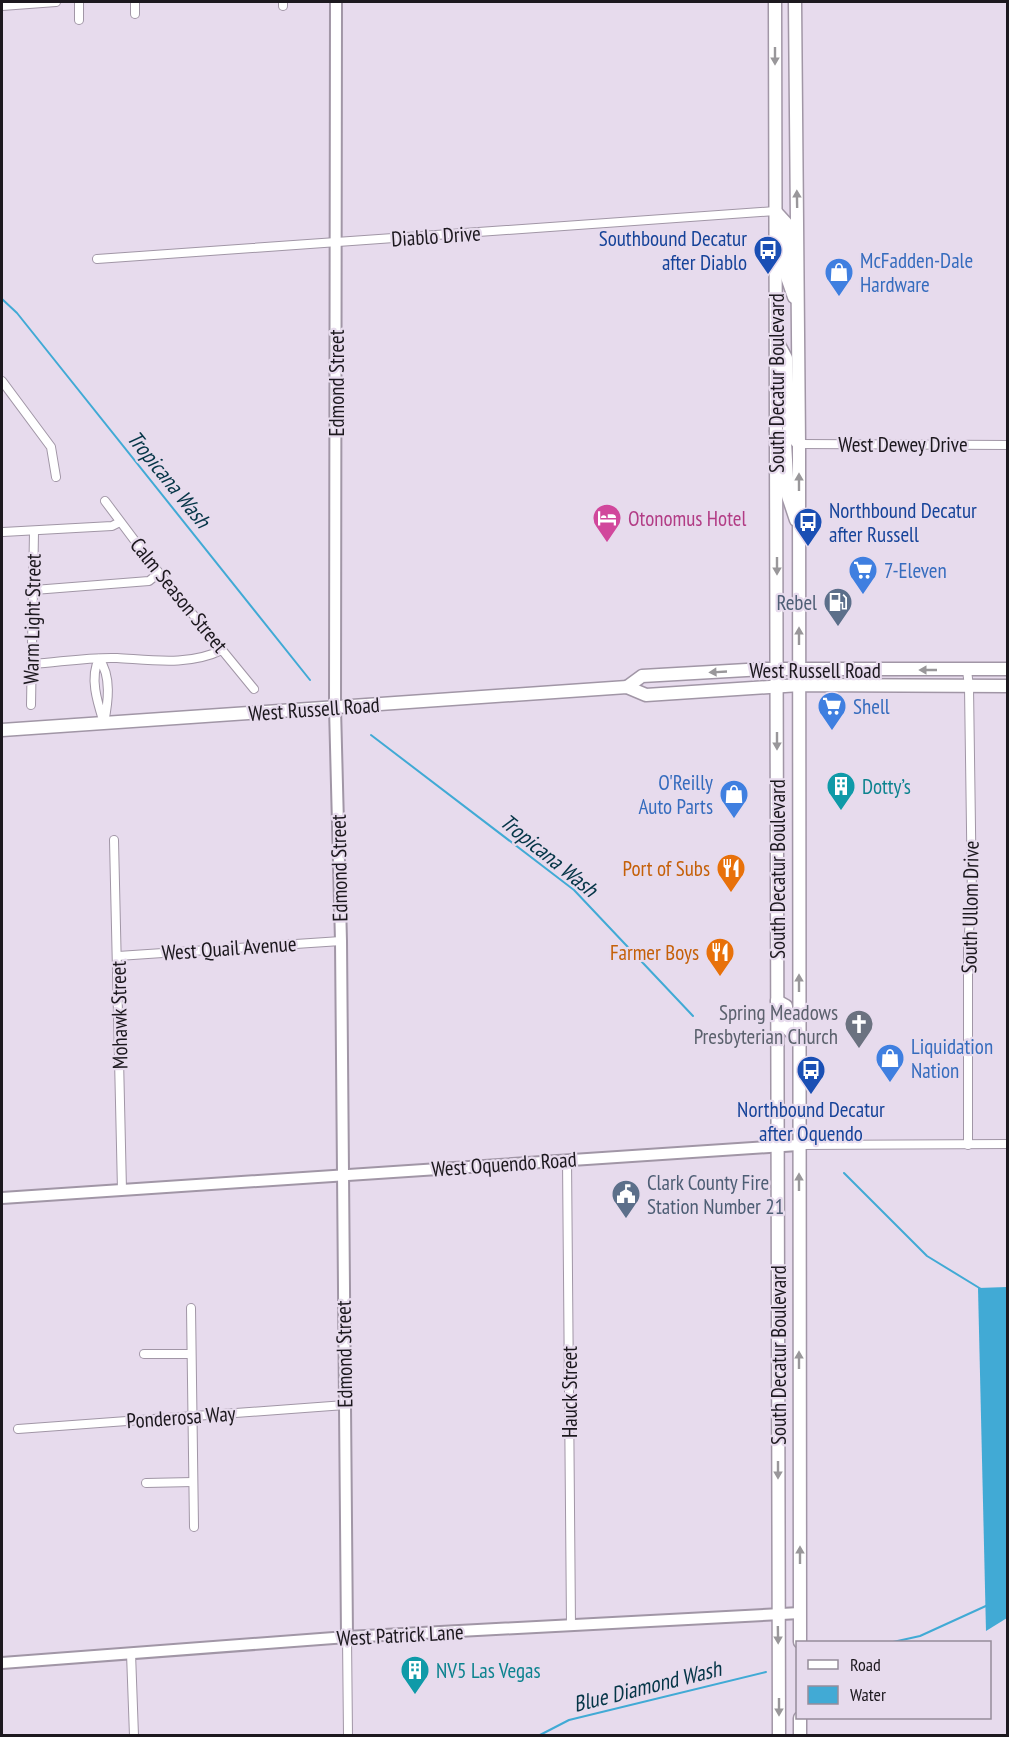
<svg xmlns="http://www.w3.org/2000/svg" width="1009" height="1737" viewBox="0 0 1009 1737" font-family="'PT Sans Narrow',sans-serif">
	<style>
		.water { fill: #41aad5 }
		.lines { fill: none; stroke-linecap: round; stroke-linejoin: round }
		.stream { stroke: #41aad5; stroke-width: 2 }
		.street-casing { stroke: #a196a6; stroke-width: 10 }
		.secondary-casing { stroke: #a196a6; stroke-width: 14 }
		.primary-casing { stroke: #a196a6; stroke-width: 15 }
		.street { stroke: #fff; stroke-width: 8 }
		.secondary { stroke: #fff; stroke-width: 10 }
		.primary { stroke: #fff; stroke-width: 12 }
		.oneway { fill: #99979a }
		.labels { text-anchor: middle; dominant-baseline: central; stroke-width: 4.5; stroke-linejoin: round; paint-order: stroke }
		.street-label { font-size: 21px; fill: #1c181e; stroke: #e7dbed }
		.transit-label { font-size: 21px; fill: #164399; stroke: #e7dbed; text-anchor: end }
		.shop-label { font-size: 21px; fill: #366cbe; stroke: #e7dbed; text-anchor: start }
		.hotel-label { font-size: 21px; fill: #b23c85; stroke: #e7dbed; text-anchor: start }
		.service-label { font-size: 21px; fill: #4e5e75; stroke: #e7dbed; text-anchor: end }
		.culture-label { font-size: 21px; fill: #0d838f; stroke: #e7dbed; text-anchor: start }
		.food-label { font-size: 21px; fill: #c56008; stroke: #e7dbed; text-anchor: end }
		.worship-label { font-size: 21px; fill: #5b616d; stroke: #e7dbed; text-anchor: end }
		.water-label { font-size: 22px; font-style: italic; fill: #053547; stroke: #e7dbed }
	</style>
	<rect width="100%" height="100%" fill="#e7dbed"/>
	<path class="water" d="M1007,1287v331l-21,13 -8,-343z"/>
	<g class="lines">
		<g class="stream">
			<path d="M2,299l15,14 293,367"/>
			<path d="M371,735l203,155 119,126"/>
			<path d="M844,1173l83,83 54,33"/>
			<path d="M893,1642l27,-6 68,-31"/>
			<path d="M538,1736l31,-16 197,-48"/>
		</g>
		<g class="street-casing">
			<g id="street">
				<path d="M79,2v18"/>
				<path d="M135,2v12"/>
				<path d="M283,2v4"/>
				<path d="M2,6l54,-4"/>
				<path d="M97,259l678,-48"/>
				<path d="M2,381l49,66 5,30"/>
				<path d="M799,444l209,1"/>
				<path d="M105,501l54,72 95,116"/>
				<path d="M3,532l109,-6 8,-4"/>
				<path d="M34,590l115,-9 10,-8"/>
				<path d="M99,659c13,17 9,44 5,64 -6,-19 -15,-45 -5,-64z"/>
				<path d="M33,664c28,-2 56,-7 84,-6 35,2 72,8 105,-8"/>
				<path d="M967,670l2,17 3,212 -4,44v202"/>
				<path d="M31,705l3,-173"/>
				<path d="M114,840l8,350"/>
				<path d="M118,956l223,-15"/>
				<path d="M798,1145l210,-1"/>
				<path d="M567,1159l4,467"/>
				<path d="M191,1308l3,219"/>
				<path d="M144,1354h47"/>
				<path d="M18,1429l327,-24"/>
				<path d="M146,1483l47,-1"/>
				<path d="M347,1637l1,99"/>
				<path d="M131,1653l3,83"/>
			</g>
		</g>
		<g class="secondary-casing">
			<g id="secondary">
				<path d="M336,2l-1,706 6,233 6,696"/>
				<path d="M2,1198l796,-53"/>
				<path d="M2,1663l345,-26 453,-24"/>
			</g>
		</g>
		<g class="primary-casing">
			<g id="primary">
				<path d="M775,2l4,1734"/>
				<path d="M795,2l4,442 1,1198"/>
				<path d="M775,211l11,12 1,54 7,20"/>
				<path d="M778,343l8,15 3,75 10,11"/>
				<path d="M776,431l9,11 3,54 8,24"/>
				<path d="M627,687l15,-11 123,-7h243"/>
				<path d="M2,730l625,-43 19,8 154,-10 208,1"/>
				<path d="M777,1001l9,5 2,23 11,12"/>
				<path d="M800,1718v18"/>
			</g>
		</g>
		<use href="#street" class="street"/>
		<use href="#secondary" class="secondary"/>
		<use href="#primary" class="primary"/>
	</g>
	<defs><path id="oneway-solid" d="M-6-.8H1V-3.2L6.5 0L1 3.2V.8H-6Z" transform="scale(1.5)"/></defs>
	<g class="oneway">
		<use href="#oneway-solid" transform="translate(775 56) rotate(90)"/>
		<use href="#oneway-solid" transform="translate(797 199) rotate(-91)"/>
		<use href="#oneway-solid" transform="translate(799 482) rotate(-90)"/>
		<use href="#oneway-solid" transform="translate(777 566) rotate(90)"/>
		<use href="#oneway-solid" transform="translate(799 636) rotate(-90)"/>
		<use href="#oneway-solid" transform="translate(928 670) rotate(-180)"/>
		<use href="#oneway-solid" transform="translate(718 672) rotate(177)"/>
		<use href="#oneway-solid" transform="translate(777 741) rotate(90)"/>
		<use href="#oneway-solid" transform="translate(799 983) rotate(-90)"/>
		<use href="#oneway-solid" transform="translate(799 1182) rotate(-90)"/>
		<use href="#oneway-solid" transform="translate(799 1360) rotate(-90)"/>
		<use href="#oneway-solid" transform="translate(778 1470) rotate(90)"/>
		<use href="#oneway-solid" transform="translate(800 1555) rotate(-90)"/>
		<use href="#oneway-solid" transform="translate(778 1635) rotate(89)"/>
		<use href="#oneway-solid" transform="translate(779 1707) rotate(90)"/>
	</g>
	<defs>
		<g id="bus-pin" transform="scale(1.5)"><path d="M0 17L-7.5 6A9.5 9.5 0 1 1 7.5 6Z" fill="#1a4fb4" stroke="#e7dbed"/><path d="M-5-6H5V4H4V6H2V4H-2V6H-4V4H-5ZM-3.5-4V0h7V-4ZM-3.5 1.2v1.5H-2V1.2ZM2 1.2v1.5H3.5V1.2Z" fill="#fff"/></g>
		<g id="shop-pin" transform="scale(1.5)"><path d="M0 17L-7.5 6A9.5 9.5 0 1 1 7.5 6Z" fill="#3f7fe0" stroke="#e7dbed"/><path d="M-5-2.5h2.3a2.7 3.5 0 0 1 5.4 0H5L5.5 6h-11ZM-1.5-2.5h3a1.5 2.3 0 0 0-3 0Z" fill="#fff"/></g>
		<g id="hotel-pin" transform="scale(1.5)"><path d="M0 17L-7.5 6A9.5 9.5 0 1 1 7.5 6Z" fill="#d1479c" stroke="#e7dbed"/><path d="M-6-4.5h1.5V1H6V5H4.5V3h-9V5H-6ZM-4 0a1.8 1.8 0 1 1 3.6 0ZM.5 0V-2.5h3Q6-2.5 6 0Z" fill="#fff"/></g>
		<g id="supermarket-pin" transform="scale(1.5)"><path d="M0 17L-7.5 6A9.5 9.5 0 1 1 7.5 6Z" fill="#3f7fe0" stroke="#e7dbed"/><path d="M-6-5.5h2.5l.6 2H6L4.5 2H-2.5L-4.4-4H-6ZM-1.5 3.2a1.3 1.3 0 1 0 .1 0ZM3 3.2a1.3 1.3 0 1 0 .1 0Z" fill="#fff"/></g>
		<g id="fuel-pin" transform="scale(1.5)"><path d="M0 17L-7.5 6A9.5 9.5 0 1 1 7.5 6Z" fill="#5c6f8a" stroke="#e7dbed"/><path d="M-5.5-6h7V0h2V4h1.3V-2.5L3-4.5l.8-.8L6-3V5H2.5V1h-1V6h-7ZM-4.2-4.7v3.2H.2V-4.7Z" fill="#fff"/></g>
		<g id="building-pin" transform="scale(1.5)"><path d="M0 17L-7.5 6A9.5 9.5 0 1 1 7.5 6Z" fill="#0f9aa8" stroke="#e7dbed"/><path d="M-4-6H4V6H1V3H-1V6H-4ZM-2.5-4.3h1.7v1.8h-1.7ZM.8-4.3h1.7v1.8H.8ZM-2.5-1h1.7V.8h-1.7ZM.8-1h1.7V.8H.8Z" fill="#fff"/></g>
		<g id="restaurant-pin" transform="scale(1.5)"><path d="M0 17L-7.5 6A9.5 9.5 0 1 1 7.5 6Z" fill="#e8710a" stroke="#e7dbed"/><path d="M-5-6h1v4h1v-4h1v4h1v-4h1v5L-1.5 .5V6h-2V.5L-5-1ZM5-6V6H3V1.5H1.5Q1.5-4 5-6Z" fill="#fff"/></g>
		<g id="church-pin" transform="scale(1.5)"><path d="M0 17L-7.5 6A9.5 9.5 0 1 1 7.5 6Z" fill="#6b7280" stroke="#e7dbed"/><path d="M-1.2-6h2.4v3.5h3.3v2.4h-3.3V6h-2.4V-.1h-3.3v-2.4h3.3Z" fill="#fff"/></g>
		<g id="civic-pin" transform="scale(1.5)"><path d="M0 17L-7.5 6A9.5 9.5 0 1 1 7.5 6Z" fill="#5c6f8a" stroke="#e7dbed"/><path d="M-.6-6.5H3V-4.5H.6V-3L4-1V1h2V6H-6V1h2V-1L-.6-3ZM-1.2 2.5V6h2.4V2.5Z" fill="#fff"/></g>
	</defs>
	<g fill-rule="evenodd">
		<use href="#bus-pin" x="768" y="250"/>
		<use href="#shop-pin" x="839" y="272"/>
		<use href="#hotel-pin" x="607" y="518"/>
		<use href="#bus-pin" x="808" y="522"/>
		<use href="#supermarket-pin" x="863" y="570"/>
		<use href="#fuel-pin" x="838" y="602"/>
		<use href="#supermarket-pin" x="832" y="706"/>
		<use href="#building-pin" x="841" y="786"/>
		<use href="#shop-pin" x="734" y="794"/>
		<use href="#restaurant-pin" x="731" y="868"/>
		<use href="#restaurant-pin" x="720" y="952"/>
		<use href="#church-pin" x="859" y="1024"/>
		<use href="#shop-pin" x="890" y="1058"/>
		<use href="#bus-pin" x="811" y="1070"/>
		<use href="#civic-pin" x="626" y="1194"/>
		<use href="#building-pin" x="415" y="1670"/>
	</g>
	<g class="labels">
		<g class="street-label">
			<text transform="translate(436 236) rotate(-4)">Diablo Drive</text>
			<text transform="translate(336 383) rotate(-90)">Edmond Street</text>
			<text transform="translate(776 383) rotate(-90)">South Decatur Boulevard</text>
			<text x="903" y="444">West Dewey Drive</text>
			<text transform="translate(179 595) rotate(51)">Calm Season Street</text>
			<text transform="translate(32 619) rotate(-89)">Warm Light Street</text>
			<text x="815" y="670">West Russell Road</text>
			<text transform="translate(314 709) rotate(-4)">West Russell Road</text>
			<text transform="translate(339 868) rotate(-91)">Edmond Street</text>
			<text transform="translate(777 869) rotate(-90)">South Decatur Boulevard</text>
			<text transform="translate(970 907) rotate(-89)">South Ullom Drive</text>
			<text transform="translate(229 948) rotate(-4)">West Quail Avenue</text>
			<text transform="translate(119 1015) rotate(-91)">Mohawk Street</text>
			<text transform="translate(504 1164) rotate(-4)">West Oquendo Road</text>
			<text transform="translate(344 1354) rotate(-91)">Edmond Street</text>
			<text transform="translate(778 1355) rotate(-90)">South Decatur Boulevard</text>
			<text transform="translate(569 1392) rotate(-90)">Hauck Street</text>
			<text transform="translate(181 1417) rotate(-4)">Ponderosa Way</text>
			<text transform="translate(400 1635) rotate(-3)">West Patrick Lane</text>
		</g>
		<g class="transit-label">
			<text x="747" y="238">Southbound Decatur<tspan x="747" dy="24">after Diablo</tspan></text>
			<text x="829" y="510" text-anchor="start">Northbound Decatur<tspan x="829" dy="24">after Russell</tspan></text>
			<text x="811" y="1109" text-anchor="middle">Northbound Decatur<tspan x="811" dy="24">after Oquendo</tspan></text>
		</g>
		<g class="shop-label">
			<text x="860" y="260">McFadden-Dale<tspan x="860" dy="24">Hardware</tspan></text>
			<text x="884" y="570">7-Eleven</text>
			<text x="853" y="706">Shell</text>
			<text x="713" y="782" text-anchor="end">O'Reilly<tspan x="713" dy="24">Auto Parts</tspan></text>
			<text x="911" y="1046">Liquidation<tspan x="911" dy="24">Nation</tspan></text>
		</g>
		<g class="hotel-label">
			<text x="628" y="518">Otonomus Hotel</text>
		</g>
		<g class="service-label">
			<text x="817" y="602">Rebel</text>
			<text x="647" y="1182" text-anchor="start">Clark County Fire<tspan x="647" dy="24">Station Number 21</tspan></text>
		</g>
		<g class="culture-label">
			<text x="862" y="786">Dotty’s</text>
			<text x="436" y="1670">NV5 Las Vegas</text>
		</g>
		<g class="food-label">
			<text x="710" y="868">Port of Subs</text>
			<text x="699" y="952">Farmer Boys</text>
		</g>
		<g class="worship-label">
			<text x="838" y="1012">Spring Meadows<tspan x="838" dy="24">Presbyterian Church</tspan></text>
		</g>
		<g class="water-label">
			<text transform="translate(169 479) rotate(51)">Tropicana Wash</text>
			<text transform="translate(549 855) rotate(39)">Tropicana Wash</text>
			<text transform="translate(647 1686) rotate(-14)">Blue Diamond Wash</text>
		</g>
	</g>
	<rect width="1009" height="1737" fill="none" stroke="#1c181e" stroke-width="6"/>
	<rect x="796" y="1641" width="195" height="78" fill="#e7dbed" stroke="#968d9a" stroke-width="1.5"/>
	<rect x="808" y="1660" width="30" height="9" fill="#ffffff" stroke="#968d9a" stroke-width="1.5"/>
	<text x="850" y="1671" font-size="18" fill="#1c181e">Road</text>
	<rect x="808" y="1686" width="30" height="18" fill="#41aad5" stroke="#968d9a" stroke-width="1.5"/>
	<text x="850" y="1701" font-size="18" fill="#1c181e">Water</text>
</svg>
